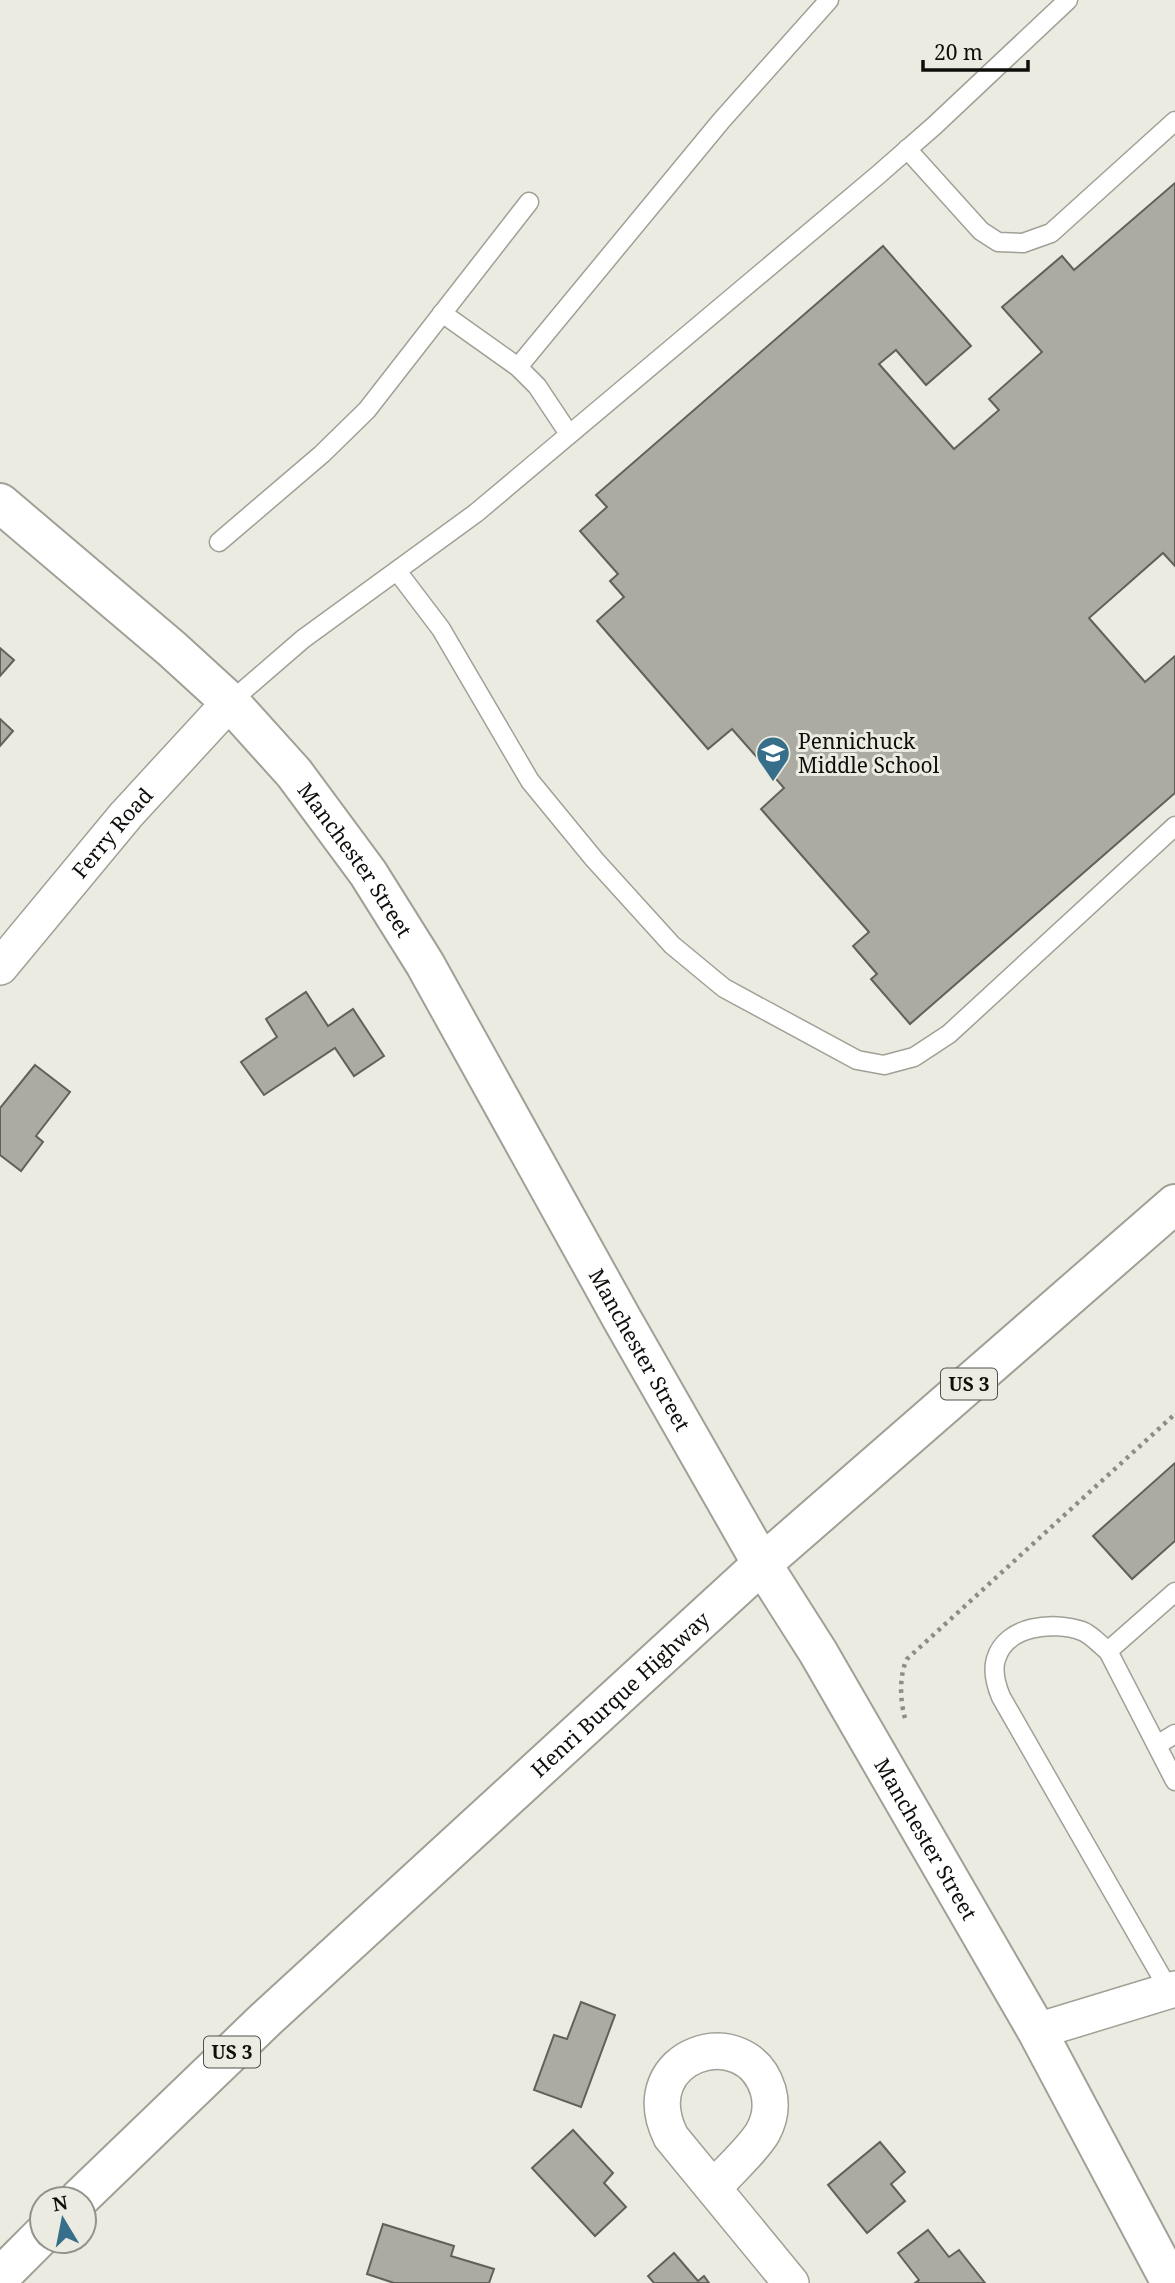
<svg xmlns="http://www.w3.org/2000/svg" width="1175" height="2283" viewBox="0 0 1175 2283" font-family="'Noto Serif',serif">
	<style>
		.building { fill: #ababa1; stroke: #626159; stroke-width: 2 }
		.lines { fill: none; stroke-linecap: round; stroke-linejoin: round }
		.service-casing { stroke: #a0a096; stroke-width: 21 }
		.minor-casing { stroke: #a0a096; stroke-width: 38 }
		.tertiary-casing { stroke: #a0a096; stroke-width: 42 }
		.primary-casing { stroke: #a0a096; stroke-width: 42 }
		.path { stroke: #8d8d86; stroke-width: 4.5; stroke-dasharray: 3.5 5; stroke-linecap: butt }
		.service { stroke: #fff; stroke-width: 18 }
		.minor { stroke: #fff; stroke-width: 35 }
		.tertiary { stroke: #fff; stroke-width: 38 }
		.primary { stroke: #fff; stroke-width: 38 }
		.labels { text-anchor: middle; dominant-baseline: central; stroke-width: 6; stroke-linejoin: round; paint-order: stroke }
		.shield { fill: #ebebe1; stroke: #50504b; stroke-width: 2 }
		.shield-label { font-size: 19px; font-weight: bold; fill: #0e0e0b }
		.poi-label { font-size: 21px; fill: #0e0e0b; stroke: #ebebe1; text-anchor: start }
		.street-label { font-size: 21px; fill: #0e0e0b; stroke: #ebebe1 }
	</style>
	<rect width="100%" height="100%" fill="#ebebe1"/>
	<g class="building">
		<path d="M1175,183v383l-12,-13 -74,65 56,64 30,-26v137l-265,231 -39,-45 6,-5 -24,-28 16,-14 -108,-123 23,-21 -52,-59 -24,20 -111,-128 27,-24 -14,-16 8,-7 -38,-43 27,-24 -11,-12 287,-249 88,100 -45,39 -30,-35 -17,14 75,85 45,-39 -10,-11 53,-47 -40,-45 60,-51 12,14z"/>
		<path d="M0,648l14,12 -14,16z"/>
		<path d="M0,719l13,12 -13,15z"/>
		<path d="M306,992l22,34 25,-17 31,47 -30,20 -19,-28 -71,47 -23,-33 36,-25 -11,-18z"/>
		<path d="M35,1065l35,27 -34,44 7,6 -22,29 -21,-16v-47z"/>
		<path d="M1175,1463v78l-43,38 -39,-43z"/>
		<path d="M581,2002l34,13 -34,92 -47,-17 20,-55 13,4z"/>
		<path d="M573,2130l40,43 -9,10 22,24 -31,29 -63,-68z"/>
		<path d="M880,2142l25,30 -14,12 14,17 -38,32 -39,-48z"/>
		<path d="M383,2224l71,22 -3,10 43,13 -5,14h-95l-27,-9z"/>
		<path d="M928,2230l21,27 10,-7 26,33h-70l4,-3 -21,-27z"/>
		<path d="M674,2253l24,28 6,-5 5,7h-55l-6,-7z"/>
	</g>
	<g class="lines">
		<g class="service-casing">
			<g id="service">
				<path d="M907,149l74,82 17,11 25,1 28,-10 124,-112"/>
				<path d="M442,313l76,54 19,19 32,48"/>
				<path d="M518,367l203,-246 108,-121"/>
				<path d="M219,542l103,-88 45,-44 162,-208"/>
				<path d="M397,571l44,58 89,152 64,78 78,86 52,43 133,72 27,5 30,-8 35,-23 226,-208"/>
				<path d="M230,702l73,-63 173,-126 402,-338 56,-49 134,-126"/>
				<path d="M1108,1651l67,130"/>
				<path d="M1157,1745l18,-11"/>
				<path d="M1169,1990l-168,-293c-5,-12 -9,-25 -5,-38 10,-34 58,-38 86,-28 9,3 18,14 26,20l67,-59"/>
			</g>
		</g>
		<g class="minor-casing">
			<g id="minor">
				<path id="s1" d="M0,967l126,-152 104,-113"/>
				<path d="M1037,2031l138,-42"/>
				<path d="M713,2188c14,-15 41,-40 50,-56 7,-13 9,-28 5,-42 -22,-72 -138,-36 -97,47l120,146"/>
			</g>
		</g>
		<g class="tertiary-casing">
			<g id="tertiary">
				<path id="s2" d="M0,503l172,146 58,53 64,71 74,100 57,91 197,355 140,245 56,88 219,379 134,252"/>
			</g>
		</g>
		<g class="primary-casing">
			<g id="primary">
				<path id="s3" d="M79,2199l187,-180 496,-455 413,-360"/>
				<path d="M0,2277l42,-42"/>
			</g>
		</g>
		<path class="path" d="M905,1718c-5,-17 -6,-43 2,-59l268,-245"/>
		<use href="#service" class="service"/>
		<use href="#minor" class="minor"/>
		<use href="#tertiary" class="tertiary"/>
		<use href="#primary" class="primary"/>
	</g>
	<defs>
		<g id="school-pin" transform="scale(1.75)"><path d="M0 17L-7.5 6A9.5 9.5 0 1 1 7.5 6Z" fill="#376f8a" stroke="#ebebe1"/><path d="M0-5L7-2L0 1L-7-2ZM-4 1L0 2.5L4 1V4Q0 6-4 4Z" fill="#fff"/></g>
	</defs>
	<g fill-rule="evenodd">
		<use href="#school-pin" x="773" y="753"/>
	</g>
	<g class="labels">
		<g class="shield">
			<rect x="941" y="1368.5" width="56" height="31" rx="5"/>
			<rect x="204" y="2036.5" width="56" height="31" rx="5"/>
		</g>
		<g class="shield-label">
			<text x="969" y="1384">US 3</text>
			<text x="232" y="2052">US 3</text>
		</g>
		<g class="poi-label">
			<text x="798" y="741">Pennichuck<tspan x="798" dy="24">Middle School</tspan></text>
		</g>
		<g class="street-label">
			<text stroke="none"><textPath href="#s1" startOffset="175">Ferry Road</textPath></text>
			<text stroke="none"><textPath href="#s2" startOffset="506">Manchester Street</textPath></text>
			<text stroke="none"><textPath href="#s2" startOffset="1073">Manchester Street</textPath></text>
			<text stroke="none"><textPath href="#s3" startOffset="740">Henri Burque Highway</textPath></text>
			<text stroke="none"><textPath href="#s2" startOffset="1640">Manchester Street</textPath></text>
		</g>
	</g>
	<g transform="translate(63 2220) rotate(350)"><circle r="33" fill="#ebebe1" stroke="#93938b" stroke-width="2"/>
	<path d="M0-5L12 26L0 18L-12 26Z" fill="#376f8a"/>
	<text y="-10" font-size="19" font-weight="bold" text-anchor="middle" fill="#0e0e0b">N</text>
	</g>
	<path d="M923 60v10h105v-10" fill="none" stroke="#0e0e0b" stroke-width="3.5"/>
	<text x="934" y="60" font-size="21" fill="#0e0e0b" stroke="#ebebe1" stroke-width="5" paint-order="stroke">20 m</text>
</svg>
